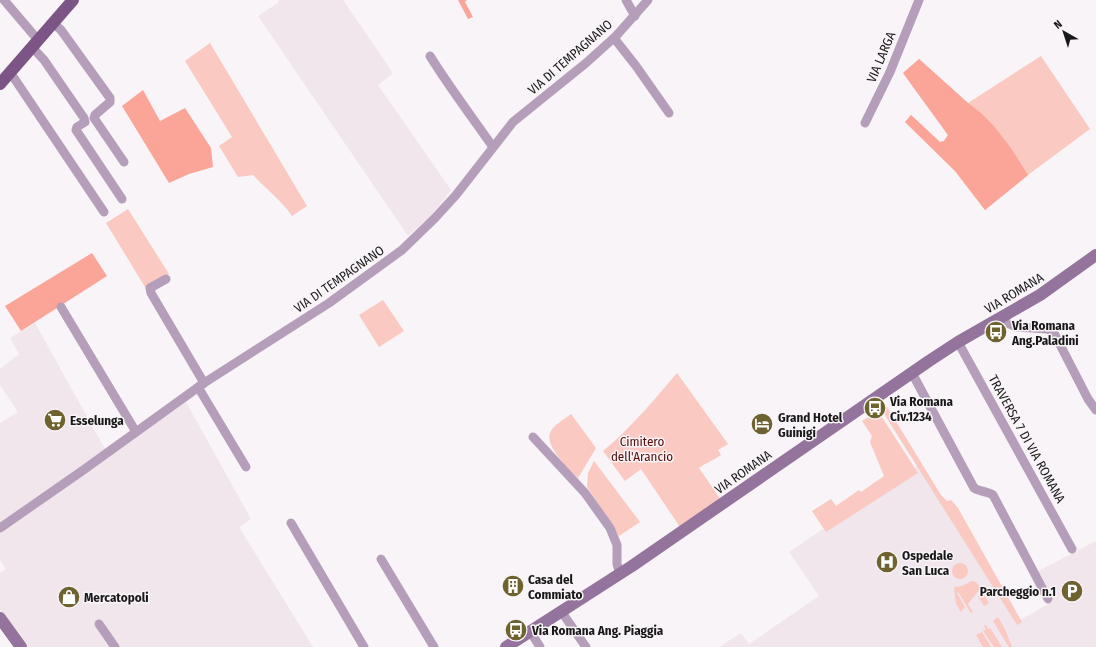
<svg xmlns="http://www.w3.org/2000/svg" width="1096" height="647" viewBox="0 0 1096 647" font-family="'Fira Sans Condensed',sans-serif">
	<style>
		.built { fill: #f2e6ed }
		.green { fill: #f9c9c2 }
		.forest { fill: #fba599 }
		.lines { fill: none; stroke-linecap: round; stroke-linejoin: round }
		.street { stroke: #b49eba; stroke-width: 9 }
		.secondary { stroke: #94739c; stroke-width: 12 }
		.primary { stroke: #7c5586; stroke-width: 12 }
		.labels { text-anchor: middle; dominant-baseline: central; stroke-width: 3; stroke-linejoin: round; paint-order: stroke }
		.street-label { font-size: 13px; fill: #1a191a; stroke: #f9f4f7 }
		.poi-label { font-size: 13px; font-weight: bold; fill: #1a191a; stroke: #f9f4f7; text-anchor: start }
		.park-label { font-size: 13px; fill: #570c09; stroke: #f9f4f7 }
	</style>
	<rect width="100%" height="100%" fill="#f9f4f7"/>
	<g class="built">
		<path d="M278,0h65l50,73 -15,12 73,105 -19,25 -24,21 -150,-220 21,-14z"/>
		<path d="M35,323l74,133 77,-54 65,117 -12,8 74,120h-286l-27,-37v-37l6,-4 -6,-9v-137l18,-11 -18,-27v-16l19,-15 -9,-16z"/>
		<path d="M920,464l96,158 38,-21 -16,-30 58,-30v106h-377l22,-14 8,11 70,-48 -30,-44z"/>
	</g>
	<g class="green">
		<path d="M210,43l97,163 -15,10c-11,-16 -26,-27 -39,-41l-15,2 -19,-31 13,-9 -47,-76z"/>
		<path d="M1041,56l49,73 -58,43 -47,38 -30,-39 -50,-49 6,-7 29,27 4,-1 4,-6 -45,-62 16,-14 49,44z"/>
		<path d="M128,209l41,65 -24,13 -39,-64z"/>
		<path d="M383,300l21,31 -25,16 -20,-32z"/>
		<path d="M677,373l51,71 -10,6 3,5c-7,5 -15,8 -22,13l22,32 -41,27 -39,-58 -16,12 -22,-30c28,-23 50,-50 74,-78z"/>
		<path d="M886,405l55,90 6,6 4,-1 7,8 64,114 -5,3 -136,-216z"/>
		<path d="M878,411l40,62 -92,59 -14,-21 19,-12 5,7 23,-16 2,2 23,-16 -14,-34 2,-6 -10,-15z"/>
		<path d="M571,414l25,34 -18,30c-9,-8 -33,-32 -28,-45 3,-8 15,-14 21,-19z"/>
		<path d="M594,461l46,61 -21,14 -32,-49 1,-14z"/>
		<circle cx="960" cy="571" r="8"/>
		<path d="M972,581l4,1 4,5 -1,3 -11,14 5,8 -2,1 -13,-21 -1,1 8,14 -4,5 -5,-8 -2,-16 1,-1 7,-1z"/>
		<path d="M981,593h2l6,10 -5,3 -6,-10z"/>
		<path d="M998,617l7,12 7,18h-3l-16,-26z"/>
		<path d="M986,625l2,4 2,-1 12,19h-8l-11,-16 3,-2 -2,-3z"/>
		<path d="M982,632l9,15h-8l-7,-12z"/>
	</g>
	<g class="forest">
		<path d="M458,0h9l-2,2 8,15 -5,2z"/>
		<path d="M919,59l49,44 13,10 12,12 18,23 17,27 -43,35 -30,-39 -50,-49 6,-7 29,27 4,-1 4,-6 -45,-62z"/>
		<path d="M143,90l17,31 25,-13 26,40 2,19 -24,7 -20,9 -47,-77z"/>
		<path d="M92,253l15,23 -86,55 -16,-25z"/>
	</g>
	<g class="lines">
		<g class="street">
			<path d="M4,0l34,40"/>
			<path d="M626,0l9,16"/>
			<path d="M53,23l8,7 49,68v4l-15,13 -1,3 30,44"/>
			<path d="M614,38l22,28 33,47"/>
			<path d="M32,47l12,13 40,58 1,4 -8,5 -1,3 46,69"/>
			<path d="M430,56c20,32 42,61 63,91"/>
			<path d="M10,72l94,140"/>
			<path d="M865,123l25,-51 29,-72"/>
			<path d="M166,279l-16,9 1,5 53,90"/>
			<path d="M61,307l75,125"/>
			<path d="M998,319l18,8 31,2 6,2 35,68 8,11"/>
			<path d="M958,342l114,207"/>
			<path d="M912,373l62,115c6,4 13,3 19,7l55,104"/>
			<path d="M198,387l48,80"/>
			<path d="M533,437l52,56 25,35 7,17v19l3,10"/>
			<path d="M291,523l73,124"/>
			<path d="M0,528l82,-57 122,-88 125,-80 73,-53 33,-32 21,-23 57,-73 73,-59 30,-27 32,-36"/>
			<path d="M381,559l53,88"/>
			<path d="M561,611l25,36"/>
			<path d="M99,624l16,23"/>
			<path d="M530,631l10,16"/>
		</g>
		<g class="secondary">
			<path d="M0,618l21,29"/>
			<path d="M506,647l126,-81 297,-205 29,-19 82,-47 56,-40"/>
		</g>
		<path class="primary" d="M0,84l73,-84"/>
	</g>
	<defs>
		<g id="bus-disc" transform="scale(1.15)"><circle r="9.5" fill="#6e632f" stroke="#f9f4f7"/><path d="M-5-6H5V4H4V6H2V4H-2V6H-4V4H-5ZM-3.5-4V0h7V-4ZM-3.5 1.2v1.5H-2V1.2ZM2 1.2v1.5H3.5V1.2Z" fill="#fff"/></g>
		<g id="supermarket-disc" transform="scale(1.15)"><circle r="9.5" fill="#6e632f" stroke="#f9f4f7"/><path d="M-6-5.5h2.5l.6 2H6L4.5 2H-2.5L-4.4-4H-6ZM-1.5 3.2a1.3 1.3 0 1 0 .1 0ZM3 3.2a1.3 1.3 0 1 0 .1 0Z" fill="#fff"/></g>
		<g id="hotel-disc" transform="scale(1.15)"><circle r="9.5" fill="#6e632f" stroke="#f9f4f7"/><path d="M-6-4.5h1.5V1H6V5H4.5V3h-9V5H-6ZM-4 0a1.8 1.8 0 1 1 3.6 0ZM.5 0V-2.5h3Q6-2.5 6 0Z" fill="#fff"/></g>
		<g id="hospital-disc" transform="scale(1.15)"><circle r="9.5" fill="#6e632f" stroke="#f9f4f7"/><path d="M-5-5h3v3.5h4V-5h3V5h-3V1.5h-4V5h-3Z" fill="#fff"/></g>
		<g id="building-disc" transform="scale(1.15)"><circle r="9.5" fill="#6e632f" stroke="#f9f4f7"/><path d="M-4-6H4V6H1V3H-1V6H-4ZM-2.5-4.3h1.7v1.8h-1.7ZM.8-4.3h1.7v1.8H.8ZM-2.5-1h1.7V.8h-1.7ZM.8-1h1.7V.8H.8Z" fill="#fff"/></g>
		<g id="parking-disc" transform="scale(1.15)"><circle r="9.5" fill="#6e632f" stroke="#f9f4f7"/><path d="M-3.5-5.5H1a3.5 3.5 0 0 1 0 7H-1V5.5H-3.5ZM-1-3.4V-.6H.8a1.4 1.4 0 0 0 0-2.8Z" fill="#fff"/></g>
		<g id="shop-disc" transform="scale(1.15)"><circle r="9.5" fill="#6e632f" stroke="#f9f4f7"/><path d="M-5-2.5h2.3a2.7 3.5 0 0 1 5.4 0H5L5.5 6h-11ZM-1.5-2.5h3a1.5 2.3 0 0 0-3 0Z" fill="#fff"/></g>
	</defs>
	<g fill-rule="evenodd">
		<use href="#bus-disc" x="996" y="332"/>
		<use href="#bus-disc" x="875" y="408"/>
		<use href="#supermarket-disc" x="55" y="420"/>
		<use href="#hotel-disc" x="762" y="424"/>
		<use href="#hospital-disc" x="887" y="562"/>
		<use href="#building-disc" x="513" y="586"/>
		<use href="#parking-disc" x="1072" y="591"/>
		<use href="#shop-disc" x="69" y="597"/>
		<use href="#bus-disc" x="516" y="630"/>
	</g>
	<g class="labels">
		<g class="street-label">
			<text transform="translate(570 57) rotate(-41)">VIA DI TEMPAGNANO</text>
			<text transform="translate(881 57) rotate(-67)">VIA LARGA</text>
			<text transform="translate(339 279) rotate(-35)">VIA DI TEMPAGNANO</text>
			<text transform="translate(1014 293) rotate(-31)">VIA ROMANA</text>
			<text transform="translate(1027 439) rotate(61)">TRAVERSA 7 DI VIA ROMANA</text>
			<text transform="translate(743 472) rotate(-35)">VIA ROMANA</text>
		</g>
		<g class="poi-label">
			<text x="1012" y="325">Via Romana<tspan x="1012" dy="15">Ang.Paladini</tspan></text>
			<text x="890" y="401">Via Romana<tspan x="890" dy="15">Civ.1234</tspan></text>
			<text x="778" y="417">Grand Hotel<tspan x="778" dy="15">Guinigi</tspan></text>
			<text x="70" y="420">Esselunga</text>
			<text x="902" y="555">Ospedale<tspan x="902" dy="15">San Luca</tspan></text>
			<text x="528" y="579">Casa del<tspan x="528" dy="15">Commiato</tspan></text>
			<text x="1056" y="591" text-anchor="end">Parcheggio n.1</text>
			<text x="84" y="597">Mercatopoli</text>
			<text x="532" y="630">Via Romana Ang. Piaggia</text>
		</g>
		<g class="park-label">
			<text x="642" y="441">Cimitero<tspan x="642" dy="15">dell'Arancio</tspan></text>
		</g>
	</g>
	<g transform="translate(1064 32) rotate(321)" stroke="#f9f4f7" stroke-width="3" paint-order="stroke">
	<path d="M0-3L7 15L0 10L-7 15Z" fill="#1a191a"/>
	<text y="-6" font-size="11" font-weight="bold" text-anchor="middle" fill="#1a191a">N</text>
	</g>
</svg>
